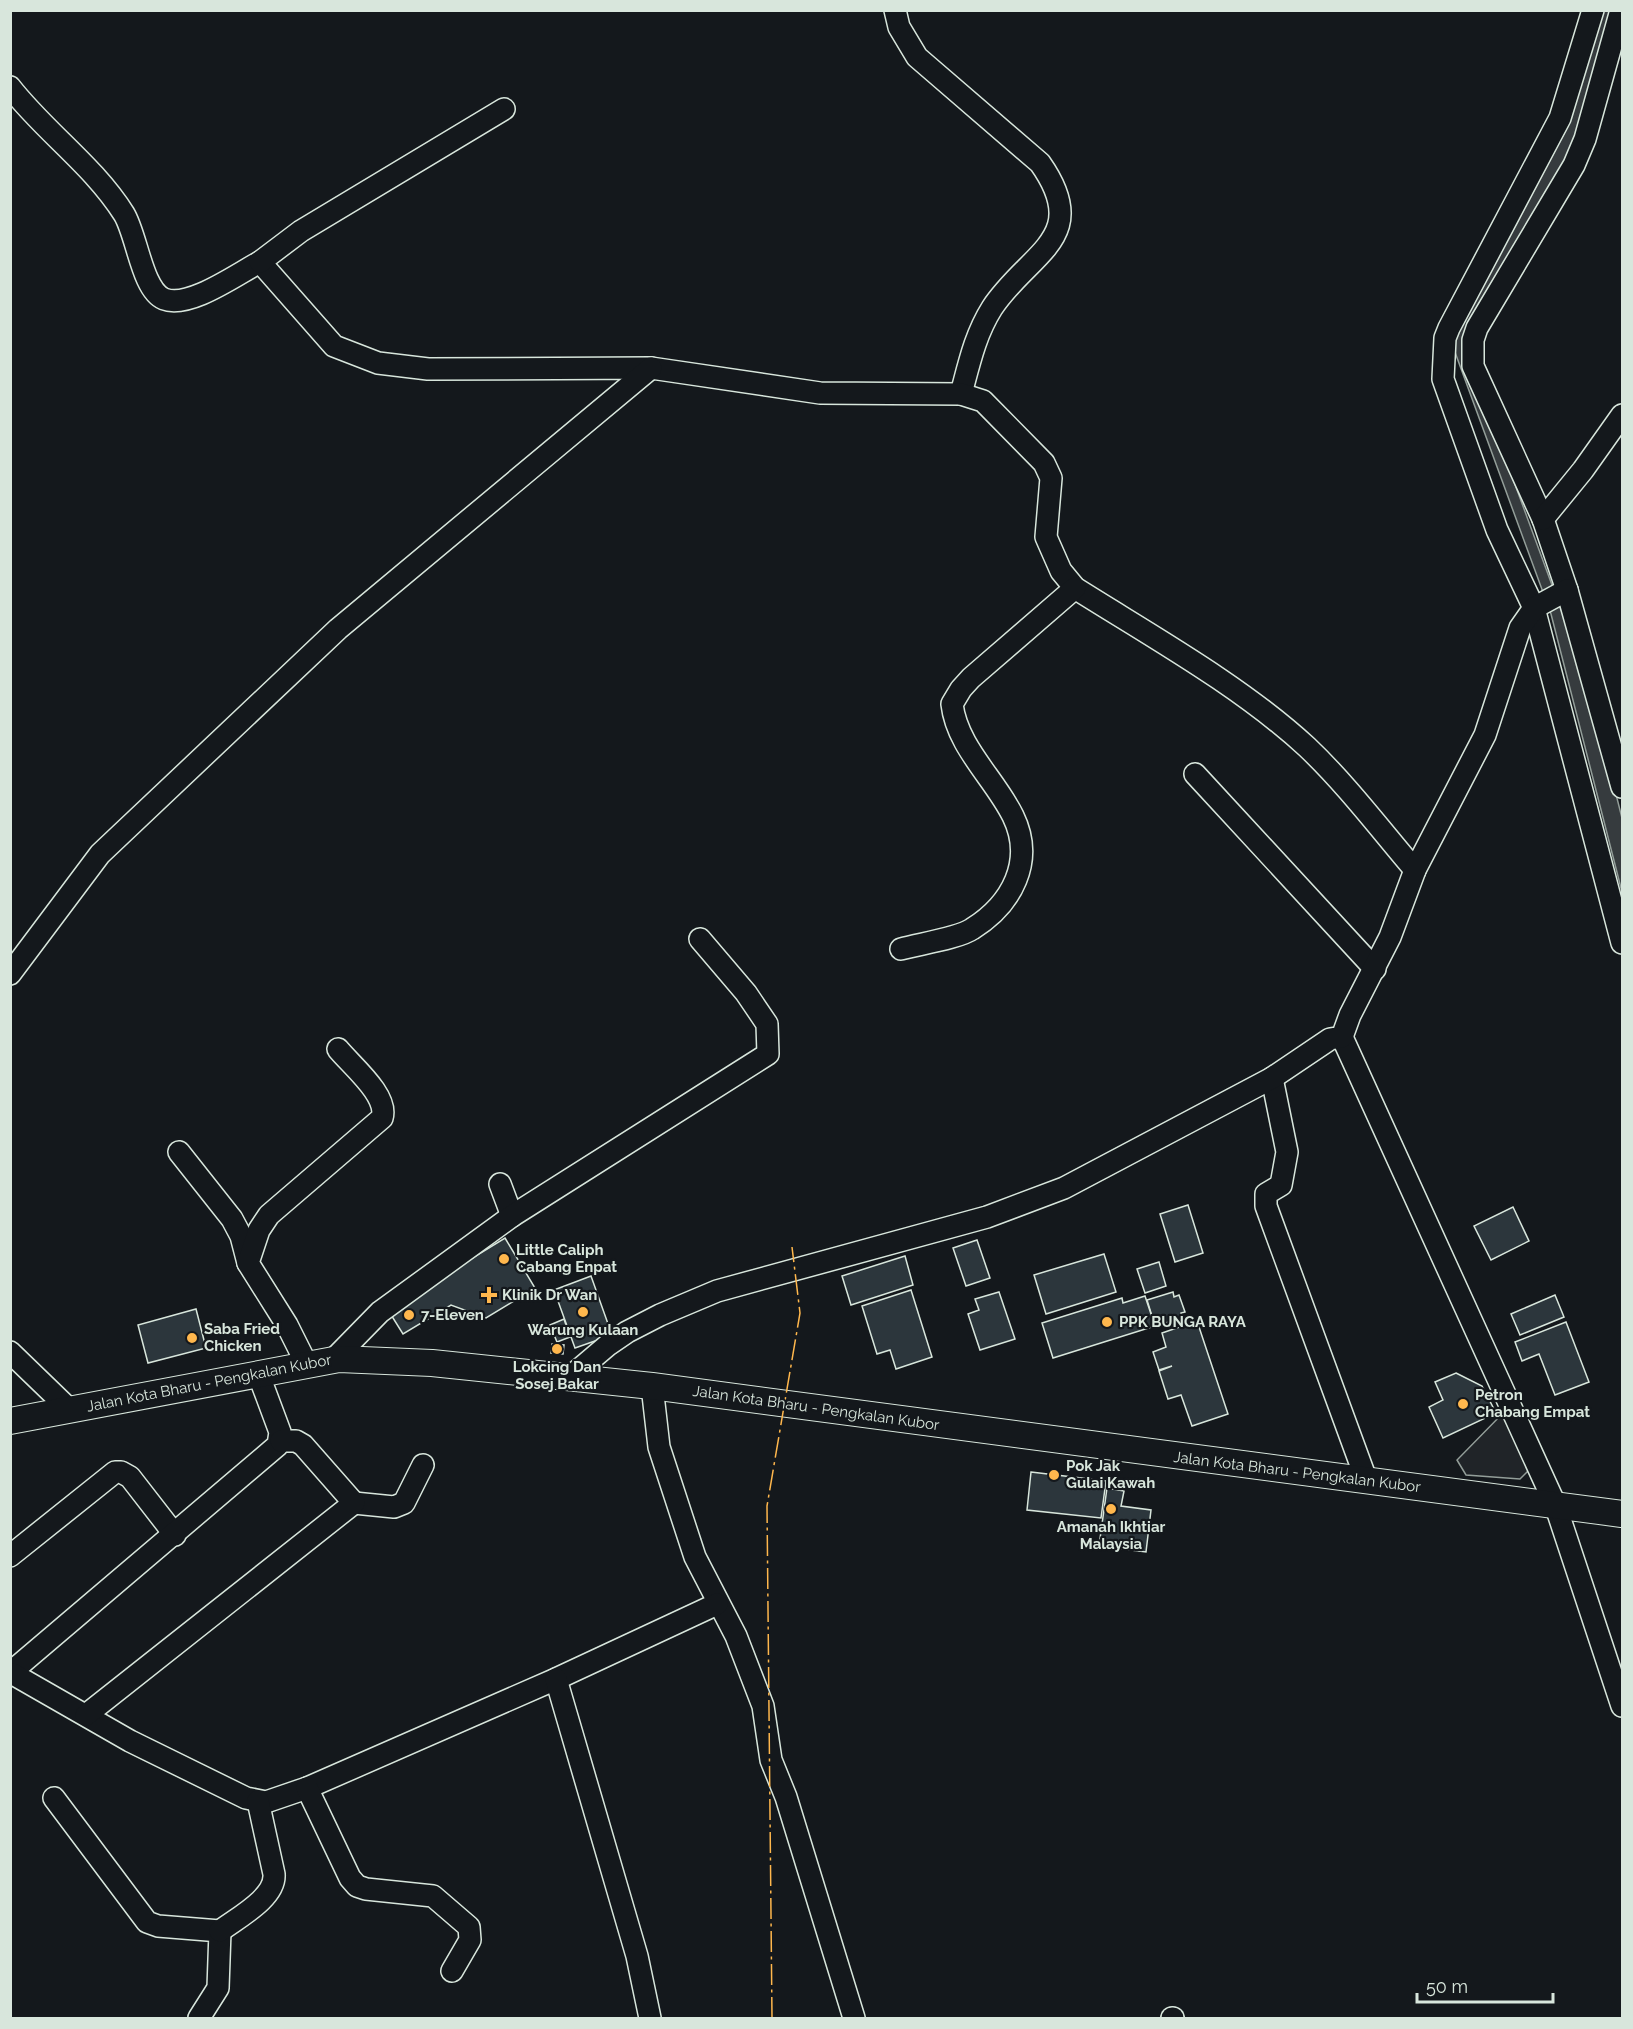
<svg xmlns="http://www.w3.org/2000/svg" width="1633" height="2029" viewBox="0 0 1633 2029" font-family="Raleway,sans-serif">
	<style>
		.green { fill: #202428; stroke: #939e99; stroke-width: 1.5 }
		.water { fill: #363b3e; stroke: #939e99; stroke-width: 1.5 }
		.building { fill: #2c363c; stroke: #d8e6dc; stroke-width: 1.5 }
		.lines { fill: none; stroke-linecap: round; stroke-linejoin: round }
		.minor-casing { stroke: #d8e6dc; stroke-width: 24 }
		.major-casing { stroke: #d8e6dc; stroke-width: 28 }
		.minor { stroke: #14181c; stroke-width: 21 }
		.major { stroke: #14181c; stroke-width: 26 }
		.power { stroke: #ffb74d; stroke-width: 1.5; stroke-dasharray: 21 4.5 3 4.5; stroke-linecap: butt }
		.poi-dot { fill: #ffb74d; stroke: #14181c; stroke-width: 2 }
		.labels { text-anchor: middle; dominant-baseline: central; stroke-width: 4.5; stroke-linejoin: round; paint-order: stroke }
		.poi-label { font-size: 15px; font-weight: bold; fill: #d8e6dc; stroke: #14181c; text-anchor: start }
		.street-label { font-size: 15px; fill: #d8e6dc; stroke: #14181c }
	</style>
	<rect width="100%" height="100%" fill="#14181c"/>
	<path class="green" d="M1505,1411l26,57 -11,11 -54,-4 -9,-15z"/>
	<path class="water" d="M1603,11h14l-43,138 -107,189 17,62 104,283 34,135v74l-71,-278 -99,-270 116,-218z"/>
	<g class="building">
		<path d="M1188,1205l15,48 -28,9 -15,-48z"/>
		<path d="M1513,1207l16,34 -38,19 -17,-34z"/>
		<path d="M505,1238l30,50 -49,30 -35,-13 -48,29 -15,-24z"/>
		<path d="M977,1240l13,38 -24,8 -13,-38z"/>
		<path d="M1104,1254l12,38 -70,22 -12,-39z"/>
		<path d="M905,1256l8,29 -62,20 -9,-29z"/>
		<path d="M1159,1262l7,24 -21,7 -8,-24z"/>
		<path d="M591,1276l21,59 -37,13 -21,-58z"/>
		<path d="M911,1290l21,67 -36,12 -6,-19 -13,4 -15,-48z"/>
		<path d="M999,1292l16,47 -35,11 -12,-36 11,-4 -4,-11z"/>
		<path d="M1173,1292l1,5 5,-2 6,17 -4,1 1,5 -27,8 -8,-26z"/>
		<path d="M1555,1295l9,22 -44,18 -9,-21z"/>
		<path d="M1145,1296l10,30 -102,32 -11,-35 80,-25 1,5z"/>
		<path d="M196,1309l10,39 -58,15 -10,-38z"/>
		<path d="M564,1319l6,18 -13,5 -7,-17z"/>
		<path d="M1197,1321l31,93 -36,12 -11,-31 -13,4 -9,-28 13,-5 -13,4 -6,-18 13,-5 -4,-14z"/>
		<path d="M1566,1322l23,60 -34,13 -16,-41 -17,7 -7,-19z"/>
		<path d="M552,1344l12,1 -1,9 -12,-1z"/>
		<path d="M1456,1373l26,13 14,27 -53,25 -14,-31 14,-7 -8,-18z"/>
		<path d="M1031,1472l75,9 -5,37 -74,-8z"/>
		<path d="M1107,1488l17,3 -3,15 30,4 -5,42 -47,-6z"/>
	</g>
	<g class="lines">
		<g class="minor-casing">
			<g id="minor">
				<path d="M895,10l4,17 18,30 123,106c53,75 -11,89 -48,145 -17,27 -23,56 -31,86"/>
				<path d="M1593,10l-33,108 -111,210 -4,10 -2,41 54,151 37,78 88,335"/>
				<path d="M1621,10l-36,129 -11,26 -97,163 -4,12v26l70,153 24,71 55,197"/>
				<path d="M10,87c35,45 83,78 114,127 13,21 18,76 40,85 25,10 73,-25 96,-37l74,84 44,17 50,6 223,-1 169,25 141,1 22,7 61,62 7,15 -5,59 15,34 14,17c76,48 166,98 232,159 39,37 73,82 108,123"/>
				<path d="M260,262l41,-31 203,-122"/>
				<path d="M1543,519l40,-49 39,-55"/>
				<path d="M1195,774l180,195"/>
				<path d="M901,949c18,-5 58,-11 71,-20 40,-25 63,-68 41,-113 -18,-37 -56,-69 -61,-112l9,-15 10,-11 104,-90"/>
				<path d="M10,974l90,-120 238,-225 313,-261"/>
				<path d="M1342,1037l213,467 67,202"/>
				<path d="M1272,1078l15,74 -6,33 -15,9v12l100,273"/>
				<path d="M179,1152l53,67 9,17 7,27"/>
				<path d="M500,1184l12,32"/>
				<path d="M10,1352l60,58"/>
				<path d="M333,1360l47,-48 132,-96 256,-162 -1,-30 -21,-31 -46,-54"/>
				<path d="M307,1365l-20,-40 -39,-62 11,-33 10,-15 113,-97c7,-22 -30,-52 -44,-69"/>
				<path d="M568,1379l40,-34 19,-13 33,-17 57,-24 270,-74 77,-29 208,-110 58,-39 12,-2 8,-22 40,-78 25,-67 70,-135 35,-107 14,-20 33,-18"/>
				<path d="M652,1386l7,61 36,110 41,79 27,70 8,54 15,37 68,221"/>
				<path d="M354,1503l40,4 10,-4 19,-38"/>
				<path d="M10,1556l105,-84h6l9,5 45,58"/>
				<path d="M10,1673l268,-228 2,-13 -22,-59"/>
				<path d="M13,1674l117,67 116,57 20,4 41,-14 249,-109 161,-75"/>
				<path d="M556,1679l81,277 13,62"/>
				<path d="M86,1715l268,-212 -51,-58 -7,-4h-15"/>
				<path d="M307,1788l43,90 7,8 9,3 67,7 36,31 1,13 -18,31"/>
				<path d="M54,1798l93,124 11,4 62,5 -2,57 -19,30"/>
				<path d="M220,1931c17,-13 56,-33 54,-57l-16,-73"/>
				<path d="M1172,2018h1"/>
			</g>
		</g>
		<g class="major-casing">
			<path id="major" d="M10,1421l329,-62 93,4 220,23 970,128"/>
		</g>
		<use href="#minor" class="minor"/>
		<use href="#major" class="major"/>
		<path class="power" d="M772,2018l-5,-512 33,-193 -8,-66"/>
	</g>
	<g class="poi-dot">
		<circle cx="504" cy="1259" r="6"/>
		<path d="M486 1286h6v6h6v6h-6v6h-6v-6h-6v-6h6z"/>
		<circle cx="583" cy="1312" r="6"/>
		<circle cx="409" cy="1315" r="6"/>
		<circle cx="1107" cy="1322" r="6"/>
		<circle cx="192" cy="1338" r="6"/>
		<circle cx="557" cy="1349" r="6"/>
		<circle cx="1463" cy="1404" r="6"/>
		<circle cx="1054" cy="1475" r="6"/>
		<circle cx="1111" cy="1509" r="6"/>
	</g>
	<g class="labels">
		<g class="poi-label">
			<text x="516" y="1250">Little Caliph<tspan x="516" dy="17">Cabang Enpat</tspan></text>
			<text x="502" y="1295">Klinik Dr Wan</text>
			<text x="421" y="1315">7-Eleven</text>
			<text x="1119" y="1322">PPK BUNGA RAYA</text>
			<text x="204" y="1329">Saba Fried<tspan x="204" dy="17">Chicken</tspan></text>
			<text x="583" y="1330" text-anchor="middle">Warung Kulaan</text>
			<text x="557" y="1367" text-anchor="middle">Lokcing Dan<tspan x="557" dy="17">Sosej Bakar</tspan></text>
			<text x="1475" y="1395">Petron<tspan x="1475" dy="17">Chabang Empat</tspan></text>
			<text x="1066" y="1466">Pok Jak<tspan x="1066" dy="17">Gulai Kawah</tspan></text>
			<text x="1111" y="1527" text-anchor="middle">Amanah Ikhtiar<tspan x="1111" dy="17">Malaysia</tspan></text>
		</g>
		<g class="street-label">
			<text transform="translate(209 1383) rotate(-11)">Jalan Kota Bharu - Pengkalan Kubor</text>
			<text transform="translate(816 1408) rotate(8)">Jalan Kota Bharu - Pengkalan Kubor</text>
			<text transform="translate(1297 1472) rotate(7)">Jalan Kota Bharu - Pengkalan Kubor</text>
		</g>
	</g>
	<rect width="1633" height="2029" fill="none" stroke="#d8e6dc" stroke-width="24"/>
	<path d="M1417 1993v9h136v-9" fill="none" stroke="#d8e6dc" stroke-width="3"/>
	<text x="1426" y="1993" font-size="18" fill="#d8e6dc" stroke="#14181c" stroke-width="4.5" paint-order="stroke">50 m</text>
</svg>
